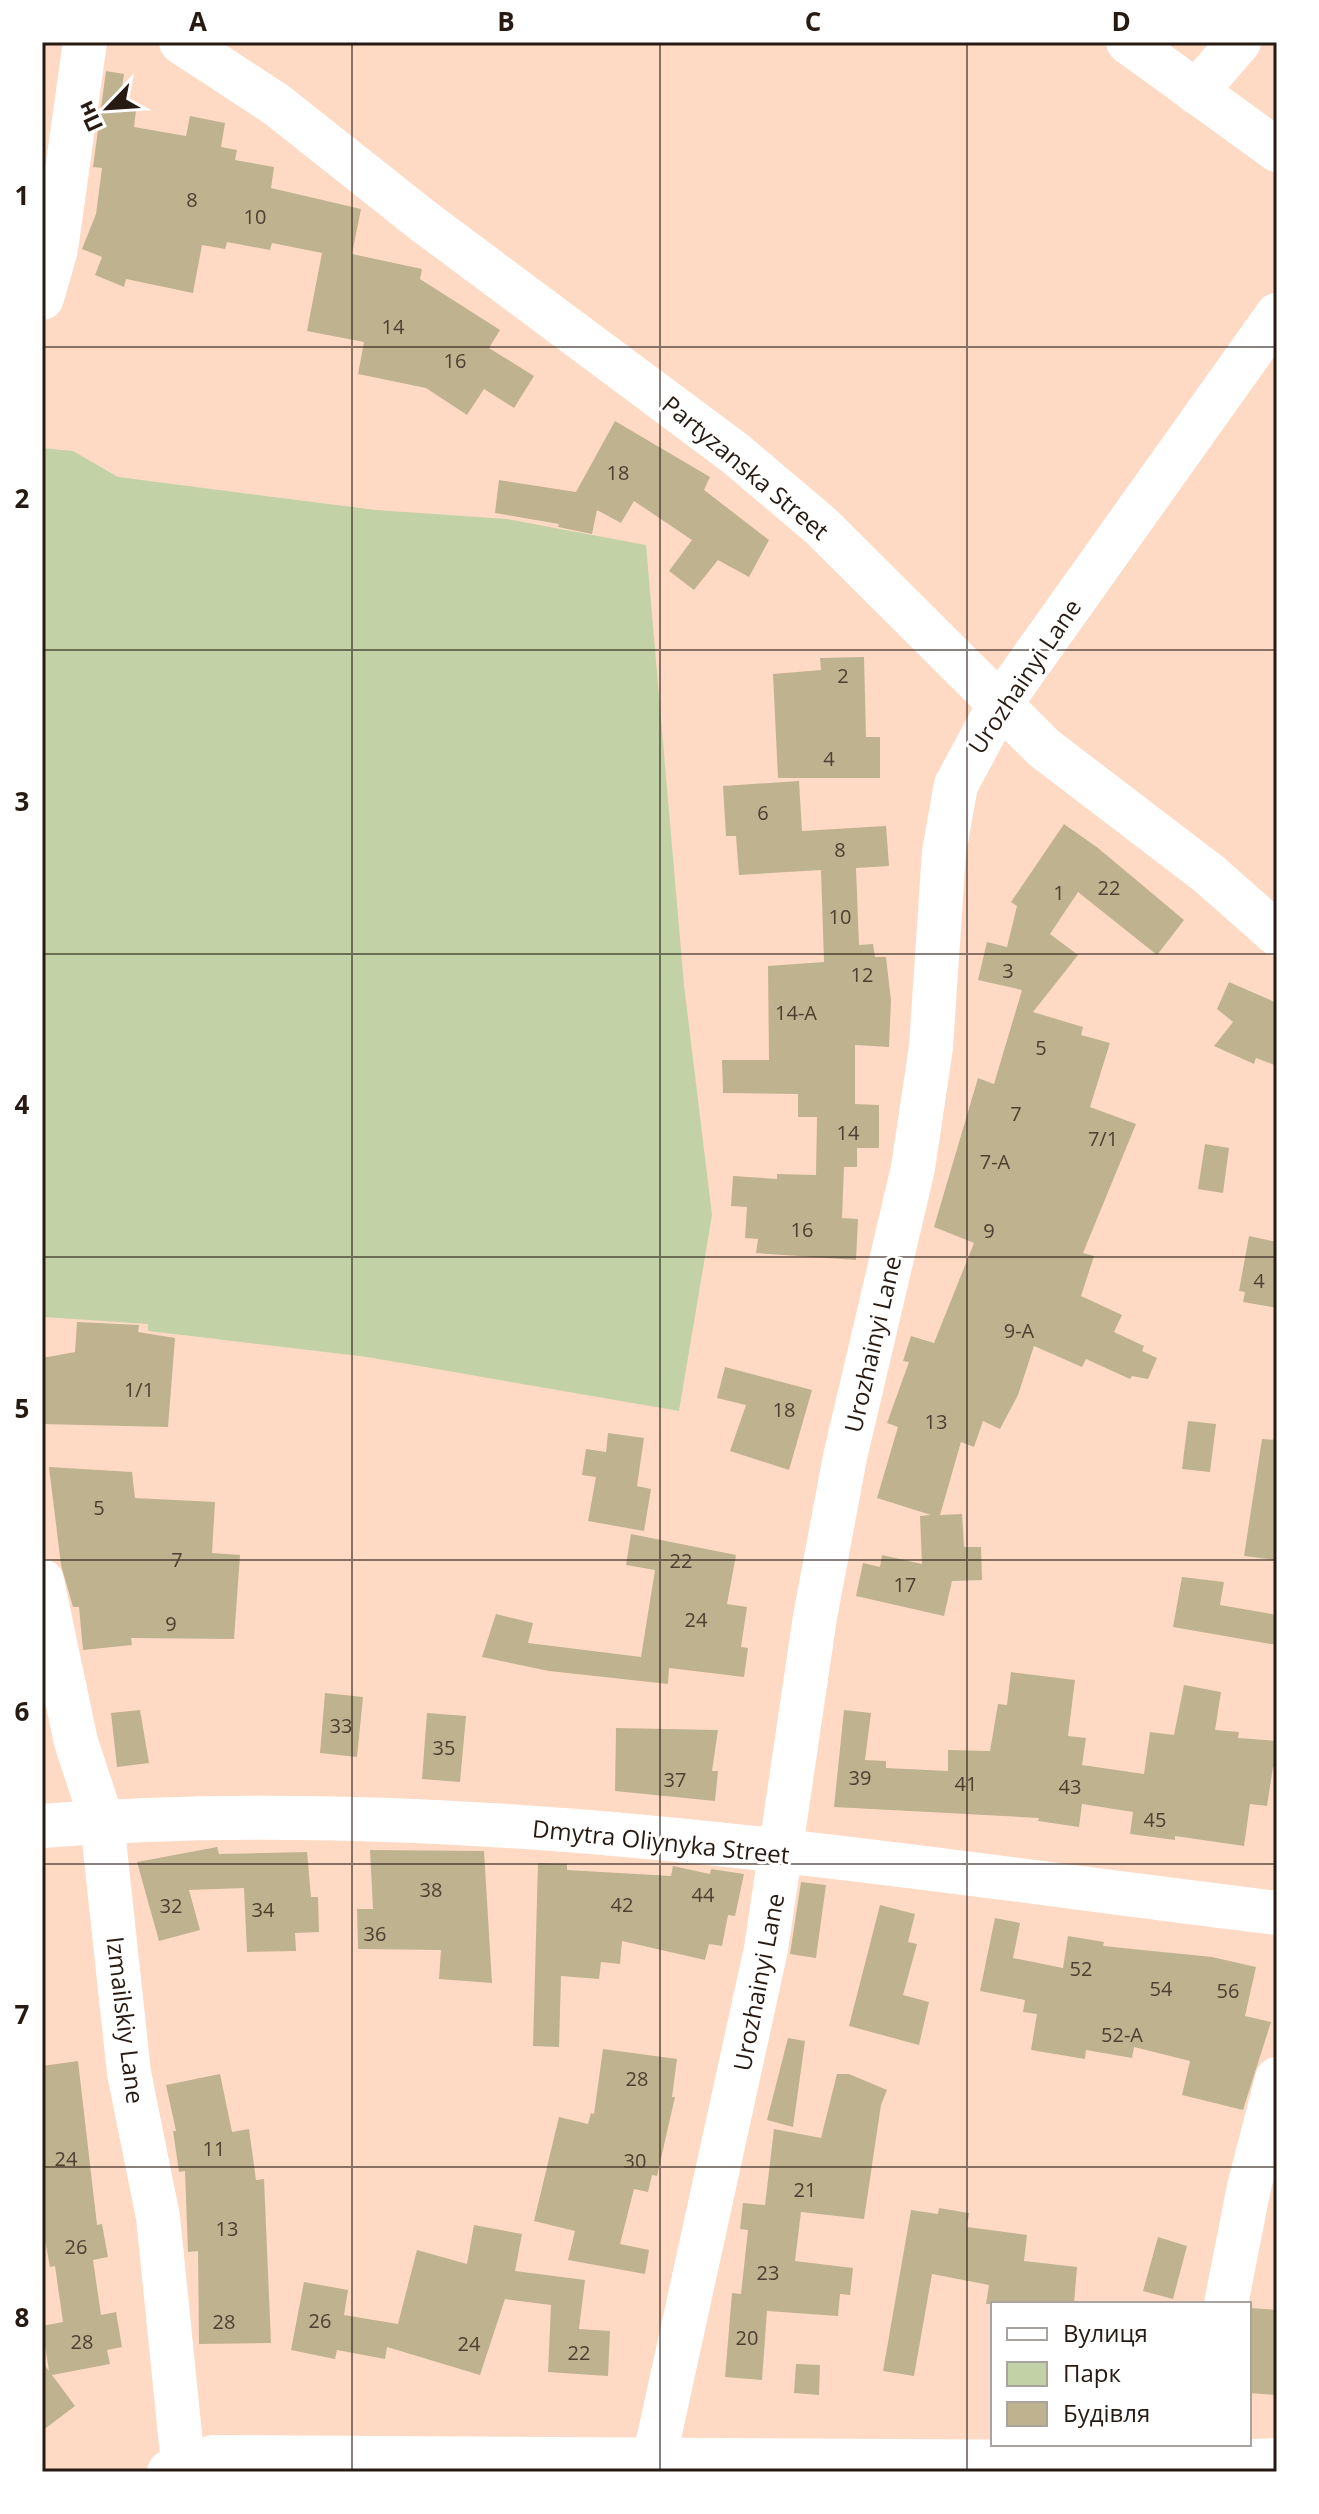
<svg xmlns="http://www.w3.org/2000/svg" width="1319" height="2514" viewBox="0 0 1319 2514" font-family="'Open Sans',sans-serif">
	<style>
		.green { fill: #c2d2a6 }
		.building { fill: #bfb28f }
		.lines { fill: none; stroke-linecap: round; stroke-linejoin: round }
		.minor { stroke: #fff; stroke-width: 44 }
		.grid { fill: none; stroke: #271a12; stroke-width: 2; stroke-opacity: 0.55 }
		.labels { text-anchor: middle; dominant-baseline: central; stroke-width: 6; stroke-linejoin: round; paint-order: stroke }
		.number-label { font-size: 20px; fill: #4d4031 }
		.street-label { font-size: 24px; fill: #271a12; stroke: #fff }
		.neatline { fill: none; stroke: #271a12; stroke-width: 3 }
		.grid-label { font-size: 26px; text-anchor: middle; font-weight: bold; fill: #271a12 }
	</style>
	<rect width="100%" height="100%" fill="#fedac4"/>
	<path class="green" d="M42,448l31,3 45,26 258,33 131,9 139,26 38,440 28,230 -33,196 -312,-54 -219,-26v-7l-105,-7z"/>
	<g class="building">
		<path d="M106,71l18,3 -4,26 17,2 -3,25 52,9 4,-20 35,7 -4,24 16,3 -2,10 39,7 -3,21 90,21 -9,45 70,15 -2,10 80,51 -11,18 45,28 -20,32 -30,-19 -17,26 -41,-27 -68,-14 6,-32 -57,-11 15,-78 -50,-10 -2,7 -43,-8 -2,7 -23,-4 -9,48 -67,-14 -2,8 -29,-12 7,-18 -20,-8 14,-35 6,-46 -9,-1z"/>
		<path d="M615,421l95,56 -6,13 65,50 -20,37 -31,-17 -24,30 -25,-19 23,-31 -58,-39 -13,22 -24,-13 -5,24 -34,-7 1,-3 -64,-11 4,-33 77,12z"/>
		<path d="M864,657l2,80h14v41h-102l-5,-104 48,-4 -1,-12z"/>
		<path d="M799,781l3,50 84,-5 3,40 -33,2 3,77 14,-1 2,13h11l5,44 -2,46 -34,-2v59l24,1v43h-22v19h-13l-2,51 16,1 -2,41 -100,-7 2,-14 -13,-1 2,-31 -16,-1 2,-30 44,3v-5l39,1 1,-58h-19v-23l-75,-1 -1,-33h47l-1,-94 56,-4 -3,-92 -82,5 -3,-39h-10l-3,-50z"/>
		<path d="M1064,824l34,24 86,72 -27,35 -79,-63 -28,42 28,21 -45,57 50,15 -2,8 29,8 -20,64 46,17 -53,129 11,3 -13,40 41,19 -8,17 30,14 -2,5 15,7 -9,21 -16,-3 -2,3 -44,-20 -4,8 -48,-21 -16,49 -18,34 -17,-8 -9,26 -13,-5 -21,73 22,-1 2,33h17l1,33 -30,1 -8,35 -88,-20 7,-33 17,4 2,-12 40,9 -2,-48 11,-1 -54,-17 21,-71 -11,-4 22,-61 -6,-1 8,-25 23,7 40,-100 -40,-16 44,-149 16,6 28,-94 -44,-10 9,-38 20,5 10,-41 -6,-4z"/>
		<path d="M1229,982l48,21v63l-21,-8 -2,6 -40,-18 19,-24 -16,-13z"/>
		<path d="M1205,1144l24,4 -6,45 -25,-4z"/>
		<path d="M1249,1236l28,6v66l-34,-6 2,-10 -6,-1z"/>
		<path d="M77,1322l62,3 -1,7 37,6 -7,89 -126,-3v-66l33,-6z"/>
		<path d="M725,1367l87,23 -23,80 -59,-19 16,-46 -29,-7z"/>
		<path d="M1188,1421l28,3 -6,48 -28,-3z"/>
		<path d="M608,1433l36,5 -7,48 14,3 -7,42 -56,-10 8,-44 -14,-2 4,-26 20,3z"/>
		<path d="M1262,1439l15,1v120l-33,-4z"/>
		<path d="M49,1467l83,5 3,26 80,4 -3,51 28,2 -6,84 -103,-1 1,7 -49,5 -4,-43h-6l-12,-42z"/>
		<path d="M631,1534l105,21 -9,49 20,3 -6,40 7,1 -4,29 -75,-9 -1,16 -119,-13 -67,-14 14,-43 37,9 -5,20 113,14 14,-87 -29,-5z"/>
		<path d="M1182,1577l42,5 -4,23 57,10v30l-104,-18z"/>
		<path d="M1011,1672l64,8 -7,56 18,2 -4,27 62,9 6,-42 24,3 10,-50 37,7 -6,38 24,2 -1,6 39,3v27l-4,-1 -6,39 -17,-2 -6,42 -69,-10v4l-45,-6 3,-22 -51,-8 -3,23 -41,-6 1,-3 -205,-11 10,-97 27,3 -6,47 21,1v7l62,3v-21l42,1 8,-47 9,1z"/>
		<path d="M325,1693l38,4 -6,60 -37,-4z"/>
		<path d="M140,1710l9,53 -32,4 -6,-54z"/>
		<path d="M427,1713l39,3 -6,66 -38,-3z"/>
		<path d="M616,1728l102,2 -6,41h6l-3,30 -100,-10z"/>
		<path d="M217,1847l2,7 88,-2 4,45h7l1,35 -24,1 1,18 -49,1 -3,-64 -55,2 11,40 -41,11 -22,-79z"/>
		<path d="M370,1850l114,1 8,132 -53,-4 2,-29 -83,-1 -1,-40h16z"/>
		<path d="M538,1863l29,1v6l104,6 2,-10 37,8 1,-5 33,5 -9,42 -7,-1 -6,31 -13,-2 -4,16 -83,-19 -2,23 -19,-2 -2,17 -38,-3 -2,71 -26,-1z"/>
		<path d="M801,1882l25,3 -10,73 -26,-4z"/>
		<path d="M880,1905l35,9 -7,28 9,2 -14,51 26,7 -10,43 -70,-19z"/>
		<path d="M995,1918l25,5 -7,35 50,10 5,-32 36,6 -1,4 109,11 44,10 -11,49 26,6 -28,88 -61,-15 8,-34 -56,-14 -2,11 -46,-8 -1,9 -54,-9 6,-36 -14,-2 2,-12 -45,-9z"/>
		<path d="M788,2038l17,3 -12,86 -26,-7z"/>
		<path d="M603,2049l74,10 -5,38h3l-18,79 -5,-1 -4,17 -14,-3 -14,55 29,6 -4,24 -77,-14 7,-29 -41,-10 25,-104 29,7 3,-11 3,1z"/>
		<path d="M78,2061l19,164 5,-1 6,33 -15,3 8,55 15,-3 6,35 -15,3 3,14 -58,11 23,31 -33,25v-69l7,9 -7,-45 21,-4 -8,-56 -5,1 -8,-43v-158z"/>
		<path d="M220,2074l12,58 17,-3 7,51 8,-1 7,164 -72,1 -1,-93 -10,1 -3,-81 -6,1 -6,-41h3l-10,-46z"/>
		<path d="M837,2074h12l38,16 -6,15 -17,114 -63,-7 -6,49 58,7 -3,27 -10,-1 -2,22 -71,-5 -5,69 -37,-3 7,-84 9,1 7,-64 -8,-1 3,-26 22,2 9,-76 47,9z"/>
		<path d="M939,2208l30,5 -2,14 60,8 -3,26 53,6 -3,37h-88l3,-19 -57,-11 -18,102 -31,-5 28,-161 27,4z"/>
		<path d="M474,2225l48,9 -7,37 70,9 -6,49 31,2 -2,45 -60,-4 3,-67 -46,-6 -25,76 -93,-28 -2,12 -48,-9 -2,9 -44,-9 13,-68 44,8 -4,25 54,9 19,-74 50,14z"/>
		<path d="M1158,2237l29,9 -14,53 -30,-8z"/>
		<path d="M1251,2308l26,2v85l-28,-2z"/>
		<path d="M796,2364l24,1 -1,30 -25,-2z"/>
	</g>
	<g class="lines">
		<g class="minor">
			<path d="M181,42l96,63 145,115 314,234 85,72 223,222 165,126 68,60"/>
			<path d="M1128,42l149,108"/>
			<path d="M1196,92l43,-50"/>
			<path d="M42,298l14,-49 29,-207"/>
			<path d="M42,1581l34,161 26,79 27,252 29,144 25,247"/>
			<path d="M42,1826c413,-33 826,37 1235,87"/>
			<path d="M1226,2304l23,-117 28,-108"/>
			<path d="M654,2460l112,-511 49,-332 30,-160 68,-289 18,-121 13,-195 12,-67 42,-78 279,-392"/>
			<path d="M169,2472l44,-15 991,6 73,-3"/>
		</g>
	</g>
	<path class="grid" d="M352,42v2430M660,42v2430M967,42v2430M42,347h1235M42,650h1235M42,954h1235M42,1257h1235M42,1560h1235M42,1864h1235M42,2167h1235"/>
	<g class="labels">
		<g class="number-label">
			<text x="192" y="199">8</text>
			<text x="255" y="216">10</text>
			<text x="393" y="326">14</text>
			<text x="455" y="360">16</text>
			<text x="618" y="472">18</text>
			<text x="843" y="675">2</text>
			<text x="829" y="758">4</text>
			<text x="763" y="812">6</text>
			<text x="840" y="849">8</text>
			<text x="1109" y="887">22</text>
			<text x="1059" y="892">1</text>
			<text x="840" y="916">10</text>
			<text x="1008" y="970">3</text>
			<text x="862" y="974">12</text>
			<text x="796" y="1012">14-А</text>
			<text x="1041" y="1047">5</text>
			<text x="1016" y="1113">7</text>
			<text x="848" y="1132">14</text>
			<text x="1103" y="1138">7/1</text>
			<text x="995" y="1161">7-А</text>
			<text x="802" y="1229">16</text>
			<text x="989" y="1230">9</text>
			<text x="1259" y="1280">4</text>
			<text x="1019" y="1330">9-А</text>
			<text x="139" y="1389">1/1</text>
			<text x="784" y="1409">18</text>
			<text x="936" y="1421">13</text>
			<text x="99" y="1507">5</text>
			<text x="177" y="1559">7</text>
			<text x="681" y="1560">22</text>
			<text x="905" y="1584">17</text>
			<text x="696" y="1619">24</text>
			<text x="171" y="1623">9</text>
			<text x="341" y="1725">33</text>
			<text x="444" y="1747">35</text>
			<text x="860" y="1777">39</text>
			<text x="675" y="1779">37</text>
			<text x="966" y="1783">41</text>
			<text x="1070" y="1786">43</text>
			<text x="1155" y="1819">45</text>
			<text x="431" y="1889">38</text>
			<text x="703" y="1894">44</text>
			<text x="622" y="1904">42</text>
			<text x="171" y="1905">32</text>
			<text x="263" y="1909">34</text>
			<text x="375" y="1933">36</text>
			<text x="1081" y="1968">52</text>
			<text x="1161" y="1988">54</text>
			<text x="1228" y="1990">56</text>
			<text x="1122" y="2034">52-А</text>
			<text x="637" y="2078">28</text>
			<text x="214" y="2148">11</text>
			<text x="66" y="2158">24</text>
			<text x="635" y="2160">30</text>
			<text x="805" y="2189">21</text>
			<text x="227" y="2228">13</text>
			<text x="76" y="2246">26</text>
			<text x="768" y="2272">23</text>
			<text x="320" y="2320">26</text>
			<text x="224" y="2321">28</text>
			<text x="747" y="2337">20</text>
			<text x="82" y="2341">28</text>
			<text x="469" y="2343">24</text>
			<text x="579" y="2352">22</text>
		</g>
		<g class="street-label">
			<text transform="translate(746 467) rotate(40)">Partyzanska Street</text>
			<text transform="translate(1024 676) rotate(-56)">Urozhainyi Lane</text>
			<text transform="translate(872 1344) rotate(-77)">Urozhainyi Lane</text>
			<text transform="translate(661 1841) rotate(6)">Dmytra Oliynyka Street</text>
			<text transform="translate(758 1982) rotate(-79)">Urozhainyi Lane</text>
			<text transform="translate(126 2020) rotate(83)">Izmailskiy Lane</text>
		</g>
	</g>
	<rect width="1319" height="2514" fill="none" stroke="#ffffff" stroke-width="88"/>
	<rect x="991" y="2302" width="260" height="144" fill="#ffffff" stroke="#a9a3a0" stroke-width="2"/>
	<rect x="1007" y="2328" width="40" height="12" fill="#ffffff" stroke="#a9a3a0" stroke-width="2"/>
	<text x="1063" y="2342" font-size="24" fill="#271a12">Вулиця</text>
	<rect x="1007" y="2362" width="40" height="24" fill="#c2d2a6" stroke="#a9a3a0" stroke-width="2"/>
	<text x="1063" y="2382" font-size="24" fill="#271a12">Парк</text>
	<rect x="1007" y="2402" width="40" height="24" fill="#bfb28f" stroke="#a9a3a0" stroke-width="2"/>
	<text x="1063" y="2422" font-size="24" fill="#271a12">Будівля</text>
	<g transform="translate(108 108) rotate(245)" stroke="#ffffff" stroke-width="6" paint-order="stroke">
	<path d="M0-6L14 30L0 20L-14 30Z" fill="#271a12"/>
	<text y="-12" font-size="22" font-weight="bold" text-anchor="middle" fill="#271a12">Пн</text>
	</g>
	<rect x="44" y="44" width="1231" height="2426" class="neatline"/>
	<g class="grid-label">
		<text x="198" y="31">A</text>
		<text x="506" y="31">B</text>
		<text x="813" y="31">C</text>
		<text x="1121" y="31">D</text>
		<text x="22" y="205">1</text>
		<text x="22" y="508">2</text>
		<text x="22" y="811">3</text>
		<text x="22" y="1114">4</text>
		<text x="22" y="1418">5</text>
		<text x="22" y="1721">6</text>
		<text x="22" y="2024">7</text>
		<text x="22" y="2327">8</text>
	</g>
</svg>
